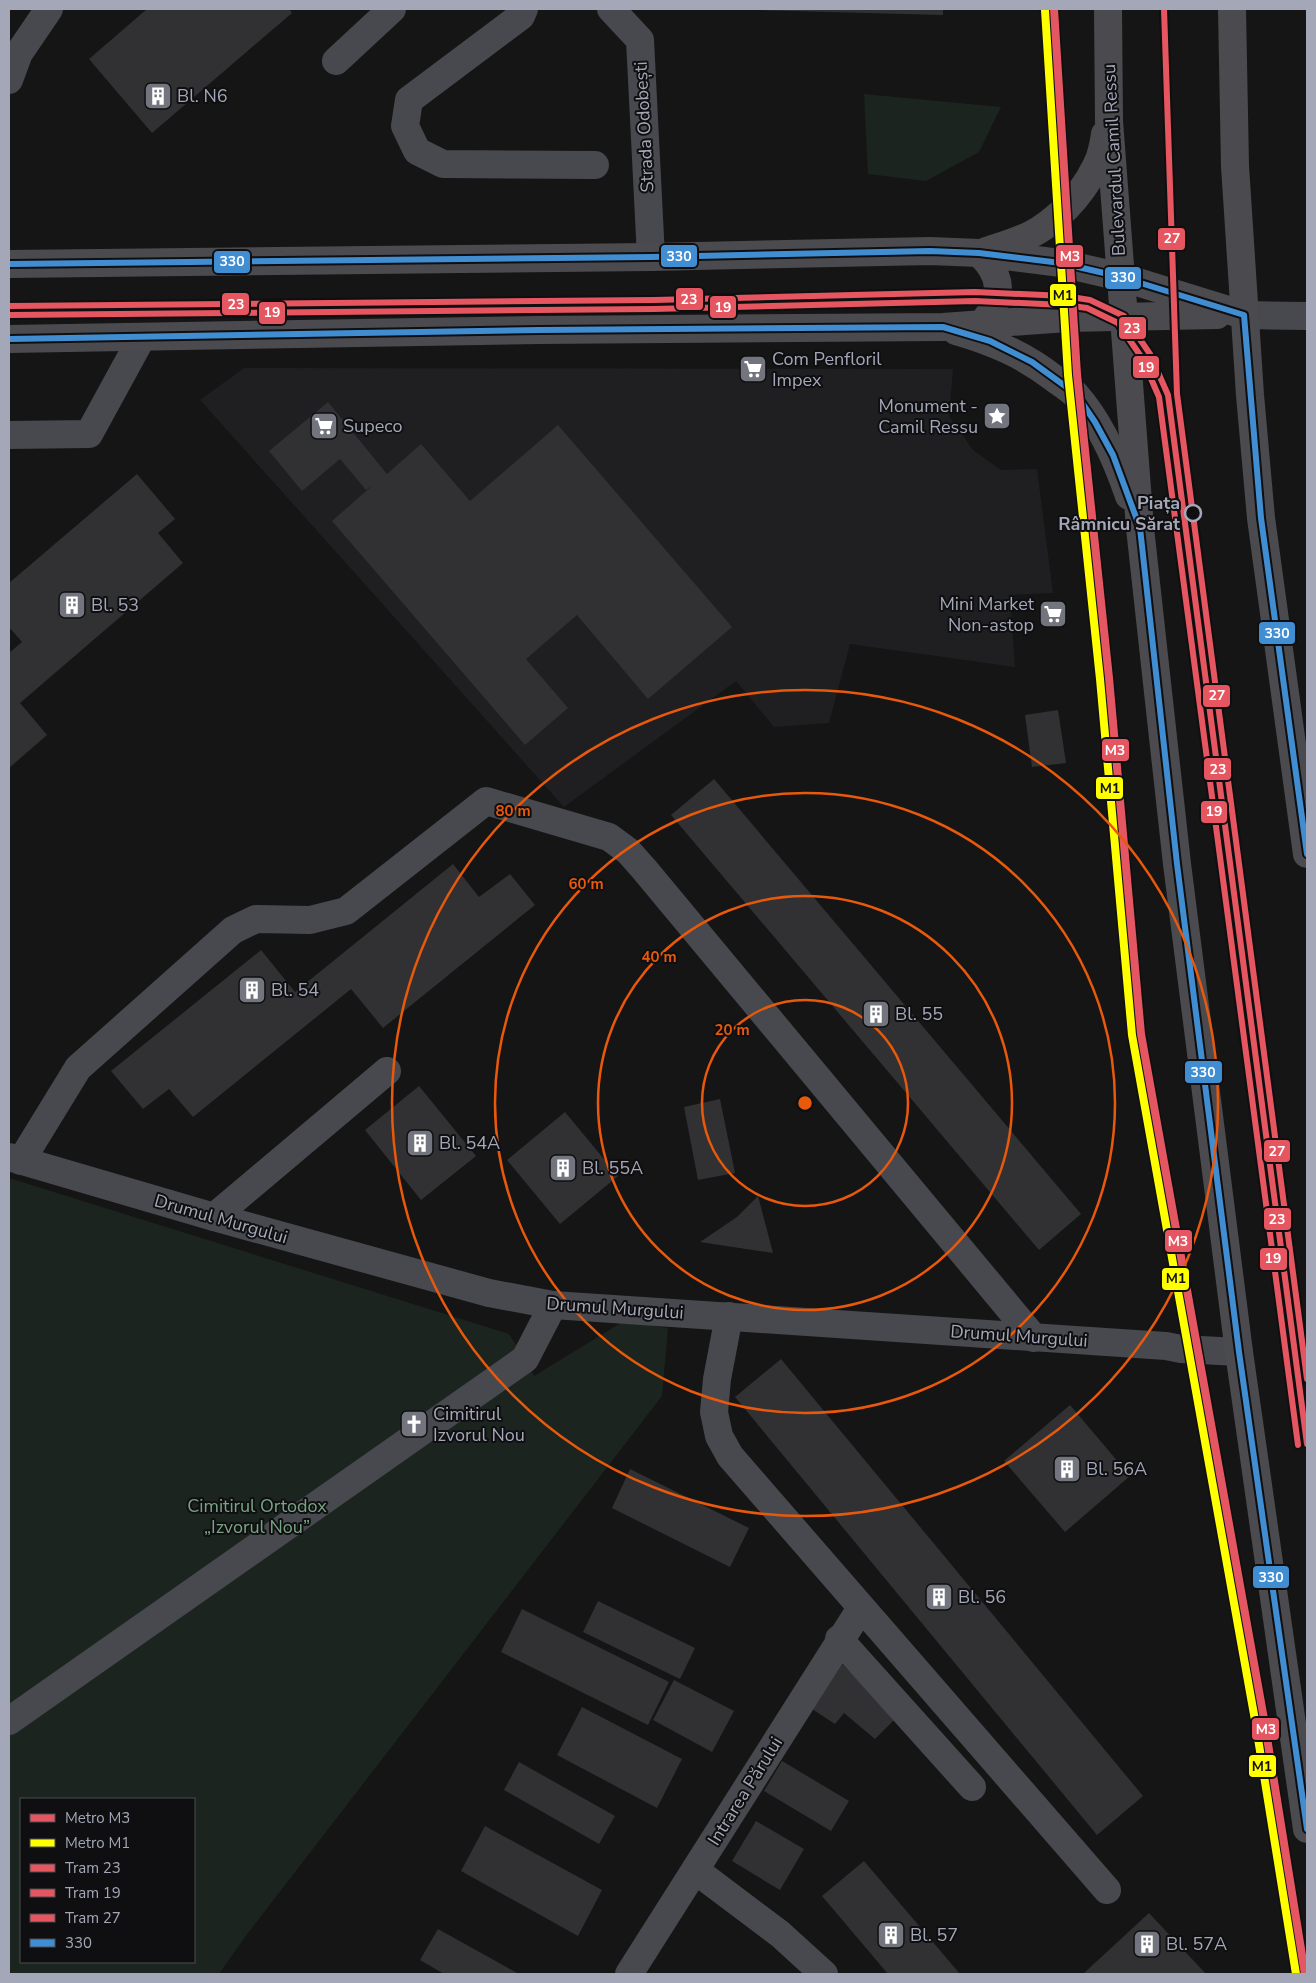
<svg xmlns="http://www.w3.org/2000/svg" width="1316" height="1983" viewBox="0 0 1316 1983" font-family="'Nunito Sans',sans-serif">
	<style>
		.built { fill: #1f1e21 }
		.green { fill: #1c241f; fill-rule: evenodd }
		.building { fill: #313133 }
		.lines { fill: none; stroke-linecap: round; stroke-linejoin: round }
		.minor { stroke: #48494e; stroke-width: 28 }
		.major { stroke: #4b4b4f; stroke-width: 28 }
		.bus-1-casing { stroke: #0f0f11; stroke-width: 10 }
		.bus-1 { stroke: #408ed1; stroke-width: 6 }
		.tram-1-casing { stroke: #0f0f11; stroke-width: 10 }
		.tram-2-casing { stroke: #0f0f11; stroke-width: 10 }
		.tram-3-casing { stroke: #0f0f11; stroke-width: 10 }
		.tram-1 { stroke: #e55660; stroke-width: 6 }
		.tram-2 { stroke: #e55660; stroke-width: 6 }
		.tram-3 { stroke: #e55660; stroke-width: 6 }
		.metro-1-casing { stroke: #0f0f11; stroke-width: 11 }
		.metro-2-casing { stroke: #0f0f11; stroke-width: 11 }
		.metro-1 { stroke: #e45662; stroke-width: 8 }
		.metro-2 { stroke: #ff0; stroke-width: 8 }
		.ring { fill: none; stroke: #e8590c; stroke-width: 2.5 }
		.stop-dot { fill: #0f0f11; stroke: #a4a7b7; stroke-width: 2.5 }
		.labels { text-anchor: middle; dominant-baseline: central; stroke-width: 4; stroke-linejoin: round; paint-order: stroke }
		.poi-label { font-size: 18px; fill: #a4a7b7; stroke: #0f0f11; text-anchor: start }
		.street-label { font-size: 18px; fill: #a4a7b7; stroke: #0f0f11 }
		.stop-label { font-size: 18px; font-weight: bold; fill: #a4a7b7; stroke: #0f0f11; text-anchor: end }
		.park-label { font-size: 18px; fill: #79a483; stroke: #0f0f11 }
		.centre { fill: #e8590c; stroke: #0f0f11; stroke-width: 2.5 }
		.ring-label { font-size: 15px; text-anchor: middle; font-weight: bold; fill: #e8590c; stroke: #0f0f11; stroke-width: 4; stroke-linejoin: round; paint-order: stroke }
		.line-badge { stroke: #0f0f11; stroke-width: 2 }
		.badge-label { font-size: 14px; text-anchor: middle; font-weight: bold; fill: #fff }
		.pale-badge-label { font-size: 14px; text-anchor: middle; font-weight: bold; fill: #111 }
	</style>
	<rect width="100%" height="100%" fill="#151515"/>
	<path class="built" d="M244,368l709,1 -4,47 24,34 28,20 36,-1 16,124 -43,2 5,72 -165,-23 -21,79 -55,4 -38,-46 -172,126 -364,-407z"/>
	<g class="green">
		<path d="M864,94l137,13 -22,45 -53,29 -58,-7z"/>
		<path d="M9,1178l500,156 16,25 9,17 90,-55 44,7 -6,68 -417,541 -26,37h-210zM21,1799h173v163h-173z"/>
	</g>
	<g class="building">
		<path d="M147,9h142l3,4 -140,120 -63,-74z"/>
		<path d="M755,9h188v6l-188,-5z"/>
		<path d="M328,402l59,72 34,-30 49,57 88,-76 174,202 -84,72 -71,-84 -51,44 42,49 -43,37 -193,-224 41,-36 -7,5 -26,-31 -38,32 -33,-40z"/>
		<path d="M137,474l38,45 -17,14 25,30 -163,140 27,32 -38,33v-115l13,-11 -13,-15v-44z"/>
		<path d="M1058,710l8,53 -34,4 -7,-52z"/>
		<path d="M714,779l367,435 -42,36 -368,-435z"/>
		<path d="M453,864l26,33 31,-23 25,31 -152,123 -32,-39 -158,128 -24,-28 -26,20 -32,-38 150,-121 34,42z"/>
		<path d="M419,1086l57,70 -55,44 -56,-70z"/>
		<path d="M720,1099l15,74 -37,7 -14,-73z"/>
		<path d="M565,1112l53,64 -58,48 -53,-64z"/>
		<path d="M758,1196l15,57 -73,-11 37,-25z"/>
		<path d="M781,1359l362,437 -46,39 -362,-438z"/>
		<path d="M1070,1405l60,71 -65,56 -61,-71z"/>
		<path d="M630,1469l119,59 -19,39 -118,-59z"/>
		<path d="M598,1601l97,47 -15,31 -97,-47z"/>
		<path d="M522,1609l147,73 -21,43 -147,-73z"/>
		<path d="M837,1659l59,59 -21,21 -31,-26 -9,11 -26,-17z"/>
		<path d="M674,1680l60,31 -22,41 -59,-32z"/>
		<path d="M582,1707l100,52 -25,49 -100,-53z"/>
		<path d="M782,1761l67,40 -18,30 -67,-40z"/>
		<path d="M519,1762l96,54 -16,28 -95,-54z"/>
		<path d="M756,1821l48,28 -24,41 -48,-29z"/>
		<path d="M485,1826l117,64 -24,46 -117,-65z"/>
		<path d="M864,1861l96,113h-72l-66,-78z"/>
		<path d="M1149,1913l57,61h-123z"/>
		<path d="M438,1929l81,45h-75l-24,-14z"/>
	</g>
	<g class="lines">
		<g class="minor">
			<path d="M524,9l-3,7 -112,84 -4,26 12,25 26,13 152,1"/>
			<path d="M611,9l29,31 11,217"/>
			<path d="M336,61l56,-52"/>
			<path d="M9,80l10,-27 30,-44"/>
			<path d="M1244,315l63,1"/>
			<path d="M9,435l80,-1 53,-97"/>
			<path d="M9,1157l205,60 275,76 64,12 613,41 15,3 58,3"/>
			<path d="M21,1161l57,-93 155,-138 23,-11 54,1 36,-9 140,-110 123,36 19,14 16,18 390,469"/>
			<path d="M214,1217l173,-146"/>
			<path d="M729,1316l-12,63 -3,33 5,24 11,20 377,434"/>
			<path d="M839,1639l133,148"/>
			<path d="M9,1721l516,-362 28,-54"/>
			<path d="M695,1870l85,64 44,40"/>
			<path d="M629,1974l232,-366"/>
		</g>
		<g class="major">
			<path d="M1108,9l1,112 31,407 16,146 21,190 62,488 68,477"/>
			<path d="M1232,9l3,157 15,229 11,123 46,336"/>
			<path d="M986,251c18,-6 37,-11 53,-21 26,-16 50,-45 61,-73 2,-7 4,-15 5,-23"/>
			<path d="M979,253c25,24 24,44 4,70"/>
			<path d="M9,264l642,-7 279,-6 49,2 82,10 60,14 123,38"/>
			<path d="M956,331c38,11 68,24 99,48 7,5 15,10 21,16 25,28 41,66 53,101"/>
			<path d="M9,339l530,-9 404,-3 124,-9 150,-3"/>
		</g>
		<g class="bus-1-casing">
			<g id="bus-1">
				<path d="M9,264l642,-7 279,-6 49,2 82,10 60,14 123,38 17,203 46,336"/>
				<path d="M9,339l530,-9 404,-3 47,14 42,21 44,32 19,28 18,33 27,73 37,336 62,488 68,477"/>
			</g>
		</g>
		<use href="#bus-1" class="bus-1"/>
		<g class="tram-1-casing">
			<path id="tram-1" d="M9,306l645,-6 321,-8 90,4 25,4 34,16 26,38 18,41 139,1049"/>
		</g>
		<g class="tram-2-casing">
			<path id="tram-2" d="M9,315l645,-6 321,-8 89,4 23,3 31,15 24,35 17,39 139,1048"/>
		</g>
		<g class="tram-3-casing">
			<path id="tram-3" d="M1164,9l13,385 130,985"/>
		</g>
		<use href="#tram-1" class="tram-1"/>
		<use href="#tram-2" class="tram-2"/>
		<use href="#tram-3" class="tram-3"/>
		<g class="metro-1-casing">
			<path id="metro-1" d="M1054,9l23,365 32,304 32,356 123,685 41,255"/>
		</g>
		<g class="metro-2-casing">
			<path id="metro-2" d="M1045,10l23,365 32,304 32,356 123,685 41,254"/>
		</g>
		<use href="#metro-1" class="metro-1"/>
		<use href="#metro-2" class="metro-2"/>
	</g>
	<g class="ring">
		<circle cx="805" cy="1103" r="103"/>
		<circle cx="805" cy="1103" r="207"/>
		<circle cx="805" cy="1103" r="310"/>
		<circle cx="805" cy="1103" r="413"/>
	</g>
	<defs>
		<g id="building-square" transform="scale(1.4375)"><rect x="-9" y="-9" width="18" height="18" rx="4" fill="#72747e" stroke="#0f0f11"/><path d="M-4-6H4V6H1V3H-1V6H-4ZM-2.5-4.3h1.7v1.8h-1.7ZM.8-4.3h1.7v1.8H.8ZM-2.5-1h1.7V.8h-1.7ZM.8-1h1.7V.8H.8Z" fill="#fff"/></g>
		<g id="supermarket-square" transform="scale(1.4375)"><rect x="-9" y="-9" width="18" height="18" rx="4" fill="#72747e" stroke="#0f0f11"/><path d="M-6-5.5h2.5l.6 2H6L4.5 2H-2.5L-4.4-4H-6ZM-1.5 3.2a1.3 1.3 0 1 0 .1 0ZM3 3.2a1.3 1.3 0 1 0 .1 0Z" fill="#fff"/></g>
		<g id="sight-square" transform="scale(1.4375)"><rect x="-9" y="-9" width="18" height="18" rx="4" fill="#72747e" stroke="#0f0f11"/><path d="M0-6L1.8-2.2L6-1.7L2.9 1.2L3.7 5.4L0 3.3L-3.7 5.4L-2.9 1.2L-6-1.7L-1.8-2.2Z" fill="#fff"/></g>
		<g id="church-square" transform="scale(1.4375)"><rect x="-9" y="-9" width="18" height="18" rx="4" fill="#72747e" stroke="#0f0f11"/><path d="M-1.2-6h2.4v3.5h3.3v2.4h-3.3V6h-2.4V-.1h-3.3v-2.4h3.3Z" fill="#fff"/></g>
	</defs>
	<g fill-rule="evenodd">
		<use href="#building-square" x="158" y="96"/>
		<use href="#supermarket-square" x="753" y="369"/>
		<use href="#sight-square" x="997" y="416"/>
		<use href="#supermarket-square" x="324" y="426"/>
		<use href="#building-square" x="72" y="605"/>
		<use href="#supermarket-square" x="1053" y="614"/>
		<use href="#building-square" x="252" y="990"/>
		<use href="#building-square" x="876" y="1014"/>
		<use href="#building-square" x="420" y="1143"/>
		<use href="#building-square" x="563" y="1168"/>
		<use href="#church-square" x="414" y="1424"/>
		<use href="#building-square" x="1067" y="1469"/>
		<use href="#building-square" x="939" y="1597"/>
		<use href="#building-square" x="891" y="1935"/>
		<use href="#building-square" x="1147" y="1944"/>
	</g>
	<circle class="stop-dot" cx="1193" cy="513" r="8"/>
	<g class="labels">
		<g class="poi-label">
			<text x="177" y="96">Bl. N6</text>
			<text x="772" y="359">Com Penfloril<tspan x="772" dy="21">Impex</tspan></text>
			<text x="978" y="406" text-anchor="end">Monument -<tspan x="978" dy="21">Camil Ressu</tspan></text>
			<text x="343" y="426">Supeco</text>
			<text x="1034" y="604" text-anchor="end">Mini Market<tspan x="1034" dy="21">Non-astop</tspan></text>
			<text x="91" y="605">Bl. 53</text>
			<text x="271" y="990">Bl. 54</text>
			<text x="895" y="1014">Bl. 55</text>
			<text x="439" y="1143">Bl. 54A</text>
			<text x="582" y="1168">Bl. 55A</text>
			<text x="433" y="1414">Cimitirul<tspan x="433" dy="21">Izvorul Nou</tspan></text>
			<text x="1086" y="1469">Bl. 56A</text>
			<text x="958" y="1597">Bl. 56</text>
			<text x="910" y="1935">Bl. 57</text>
			<text x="1166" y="1944">Bl. 57A</text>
		</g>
		<g class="street-label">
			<text transform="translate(644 127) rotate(-93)">Strada Odobești</text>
			<text transform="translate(1114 160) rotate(-93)">Bulevardul Camil Ressu</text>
			<text transform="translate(221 1219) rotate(16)">Drumul Murgului</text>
			<text transform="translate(615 1308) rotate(4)">Drumul Murgului</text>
			<text transform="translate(1019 1336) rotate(4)">Drumul Murgului</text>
			<text transform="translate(745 1791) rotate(-58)">Intrarea Părului</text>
		</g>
		<g class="stop-label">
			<text x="1180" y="503">Piața<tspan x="1180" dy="21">Râmnicu Sărat</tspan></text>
		</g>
		<g class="park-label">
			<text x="257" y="1506">Cimitirul Ortodox<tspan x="257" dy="21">„Izvorul Nou”</tspan></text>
		</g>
	</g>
	<circle cx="805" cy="1103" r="8" class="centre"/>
	<g class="ring-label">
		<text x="513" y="816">80 m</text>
		<text x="586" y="889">60 m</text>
		<text x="659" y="962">40 m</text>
		<text x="732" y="1035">20 m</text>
	</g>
	<g class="line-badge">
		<rect x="1157" y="227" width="29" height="24" rx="5" fill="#e55660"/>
		<rect x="1055" y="244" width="29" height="24" rx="5" fill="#e45662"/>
		<rect x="660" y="244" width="38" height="24" rx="5" fill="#408ed1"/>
		<rect x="213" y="250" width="38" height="24" rx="5" fill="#408ed1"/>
		<rect x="1104" y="266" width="38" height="24" rx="5" fill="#408ed1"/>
		<rect x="1049" y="283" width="28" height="24" rx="5" fill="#ff0"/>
		<rect x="675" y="287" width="29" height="24" rx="5" fill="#e55660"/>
		<rect x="221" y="292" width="29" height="24" rx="5" fill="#e55660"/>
		<rect x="709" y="295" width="28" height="24" rx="5" fill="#e55660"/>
		<rect x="258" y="301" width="28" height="24" rx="5" fill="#e55660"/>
		<rect x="1118" y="316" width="29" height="24" rx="5" fill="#e55660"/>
		<rect x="1132" y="355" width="28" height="24" rx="5" fill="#e55660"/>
		<rect x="1258" y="621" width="38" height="24" rx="5" fill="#408ed1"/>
		<rect x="1202" y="684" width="29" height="24" rx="5" fill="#e55660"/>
		<rect x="1101" y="738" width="29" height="24" rx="5" fill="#e45662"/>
		<rect x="1203" y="757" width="29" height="24" rx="5" fill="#e55660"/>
		<rect x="1095" y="776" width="29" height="24" rx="5" fill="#ff0"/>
		<rect x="1200" y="800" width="28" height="24" rx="5" fill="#e55660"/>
		<rect x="1184" y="1060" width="39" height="24" rx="5" fill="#408ed1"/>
		<rect x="1263" y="1139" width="28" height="24" rx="5" fill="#e55660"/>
		<rect x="1263" y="1207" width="29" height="24" rx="5" fill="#e55660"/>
		<rect x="1164" y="1229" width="29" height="24" rx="5" fill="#e45662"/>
		<rect x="1259" y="1247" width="29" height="24" rx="5" fill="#e55660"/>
		<rect x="1161" y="1267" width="29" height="24" rx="5" fill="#ff0"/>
		<rect x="1252" y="1565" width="38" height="24" rx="5" fill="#408ed1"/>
		<rect x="1251" y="1717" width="29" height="24" rx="5" fill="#e45662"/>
		<rect x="1248" y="1754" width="29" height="24" rx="5" fill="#ff0"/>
	</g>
	<g class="badge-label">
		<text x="1172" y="243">27</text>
		<text x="1070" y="261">M3</text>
		<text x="679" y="261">330</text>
		<text x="232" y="266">330</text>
		<text x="1123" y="282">330</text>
		<text x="689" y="304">23</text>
		<text x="236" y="309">23</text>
		<text x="723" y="312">19</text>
		<text x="272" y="317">19</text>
		<text x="1132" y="333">23</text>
		<text x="1146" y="372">19</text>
		<text x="1277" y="638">330</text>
		<text x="1217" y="700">27</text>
		<text x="1115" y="755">M3</text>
		<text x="1218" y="774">23</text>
		<text x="1214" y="816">19</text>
		<text x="1203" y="1077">330</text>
		<text x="1277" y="1156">27</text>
		<text x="1277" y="1224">23</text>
		<text x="1178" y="1246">M3</text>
		<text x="1273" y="1263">19</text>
		<text x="1271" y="1582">330</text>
		<text x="1266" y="1734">M3</text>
	</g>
	<g class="pale-badge-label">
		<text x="1063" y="300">M1</text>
		<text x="1110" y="793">M1</text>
		<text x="1176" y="1283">M1</text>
		<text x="1262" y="1771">M1</text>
	</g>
	<rect width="1316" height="1983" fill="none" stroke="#a4a7b7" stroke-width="20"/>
	<rect x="20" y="1798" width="175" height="165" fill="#0f0f11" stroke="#4b4c53"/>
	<rect x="30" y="1814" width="25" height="8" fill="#e45662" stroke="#4b4c53"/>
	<text x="65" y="1823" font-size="15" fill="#a4a7b7">Metro M3</text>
	<rect x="30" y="1839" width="25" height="8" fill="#ffff00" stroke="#4b4c53"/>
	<text x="65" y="1848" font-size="15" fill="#a4a7b7">Metro M1</text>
	<rect x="30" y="1864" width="25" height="8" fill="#e55660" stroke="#4b4c53"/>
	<text x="65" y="1873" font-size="15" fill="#a4a7b7">Tram 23</text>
	<rect x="30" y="1889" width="25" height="8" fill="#e55660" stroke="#4b4c53"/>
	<text x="65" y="1898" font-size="15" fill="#a4a7b7">Tram 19</text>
	<rect x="30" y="1914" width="25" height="8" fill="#e55660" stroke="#4b4c53"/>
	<text x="65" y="1923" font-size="15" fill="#a4a7b7">Tram 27</text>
	<rect x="30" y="1939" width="25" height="8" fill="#408ed1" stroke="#4b4c53"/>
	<text x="65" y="1948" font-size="15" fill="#a4a7b7">330</text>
</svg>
